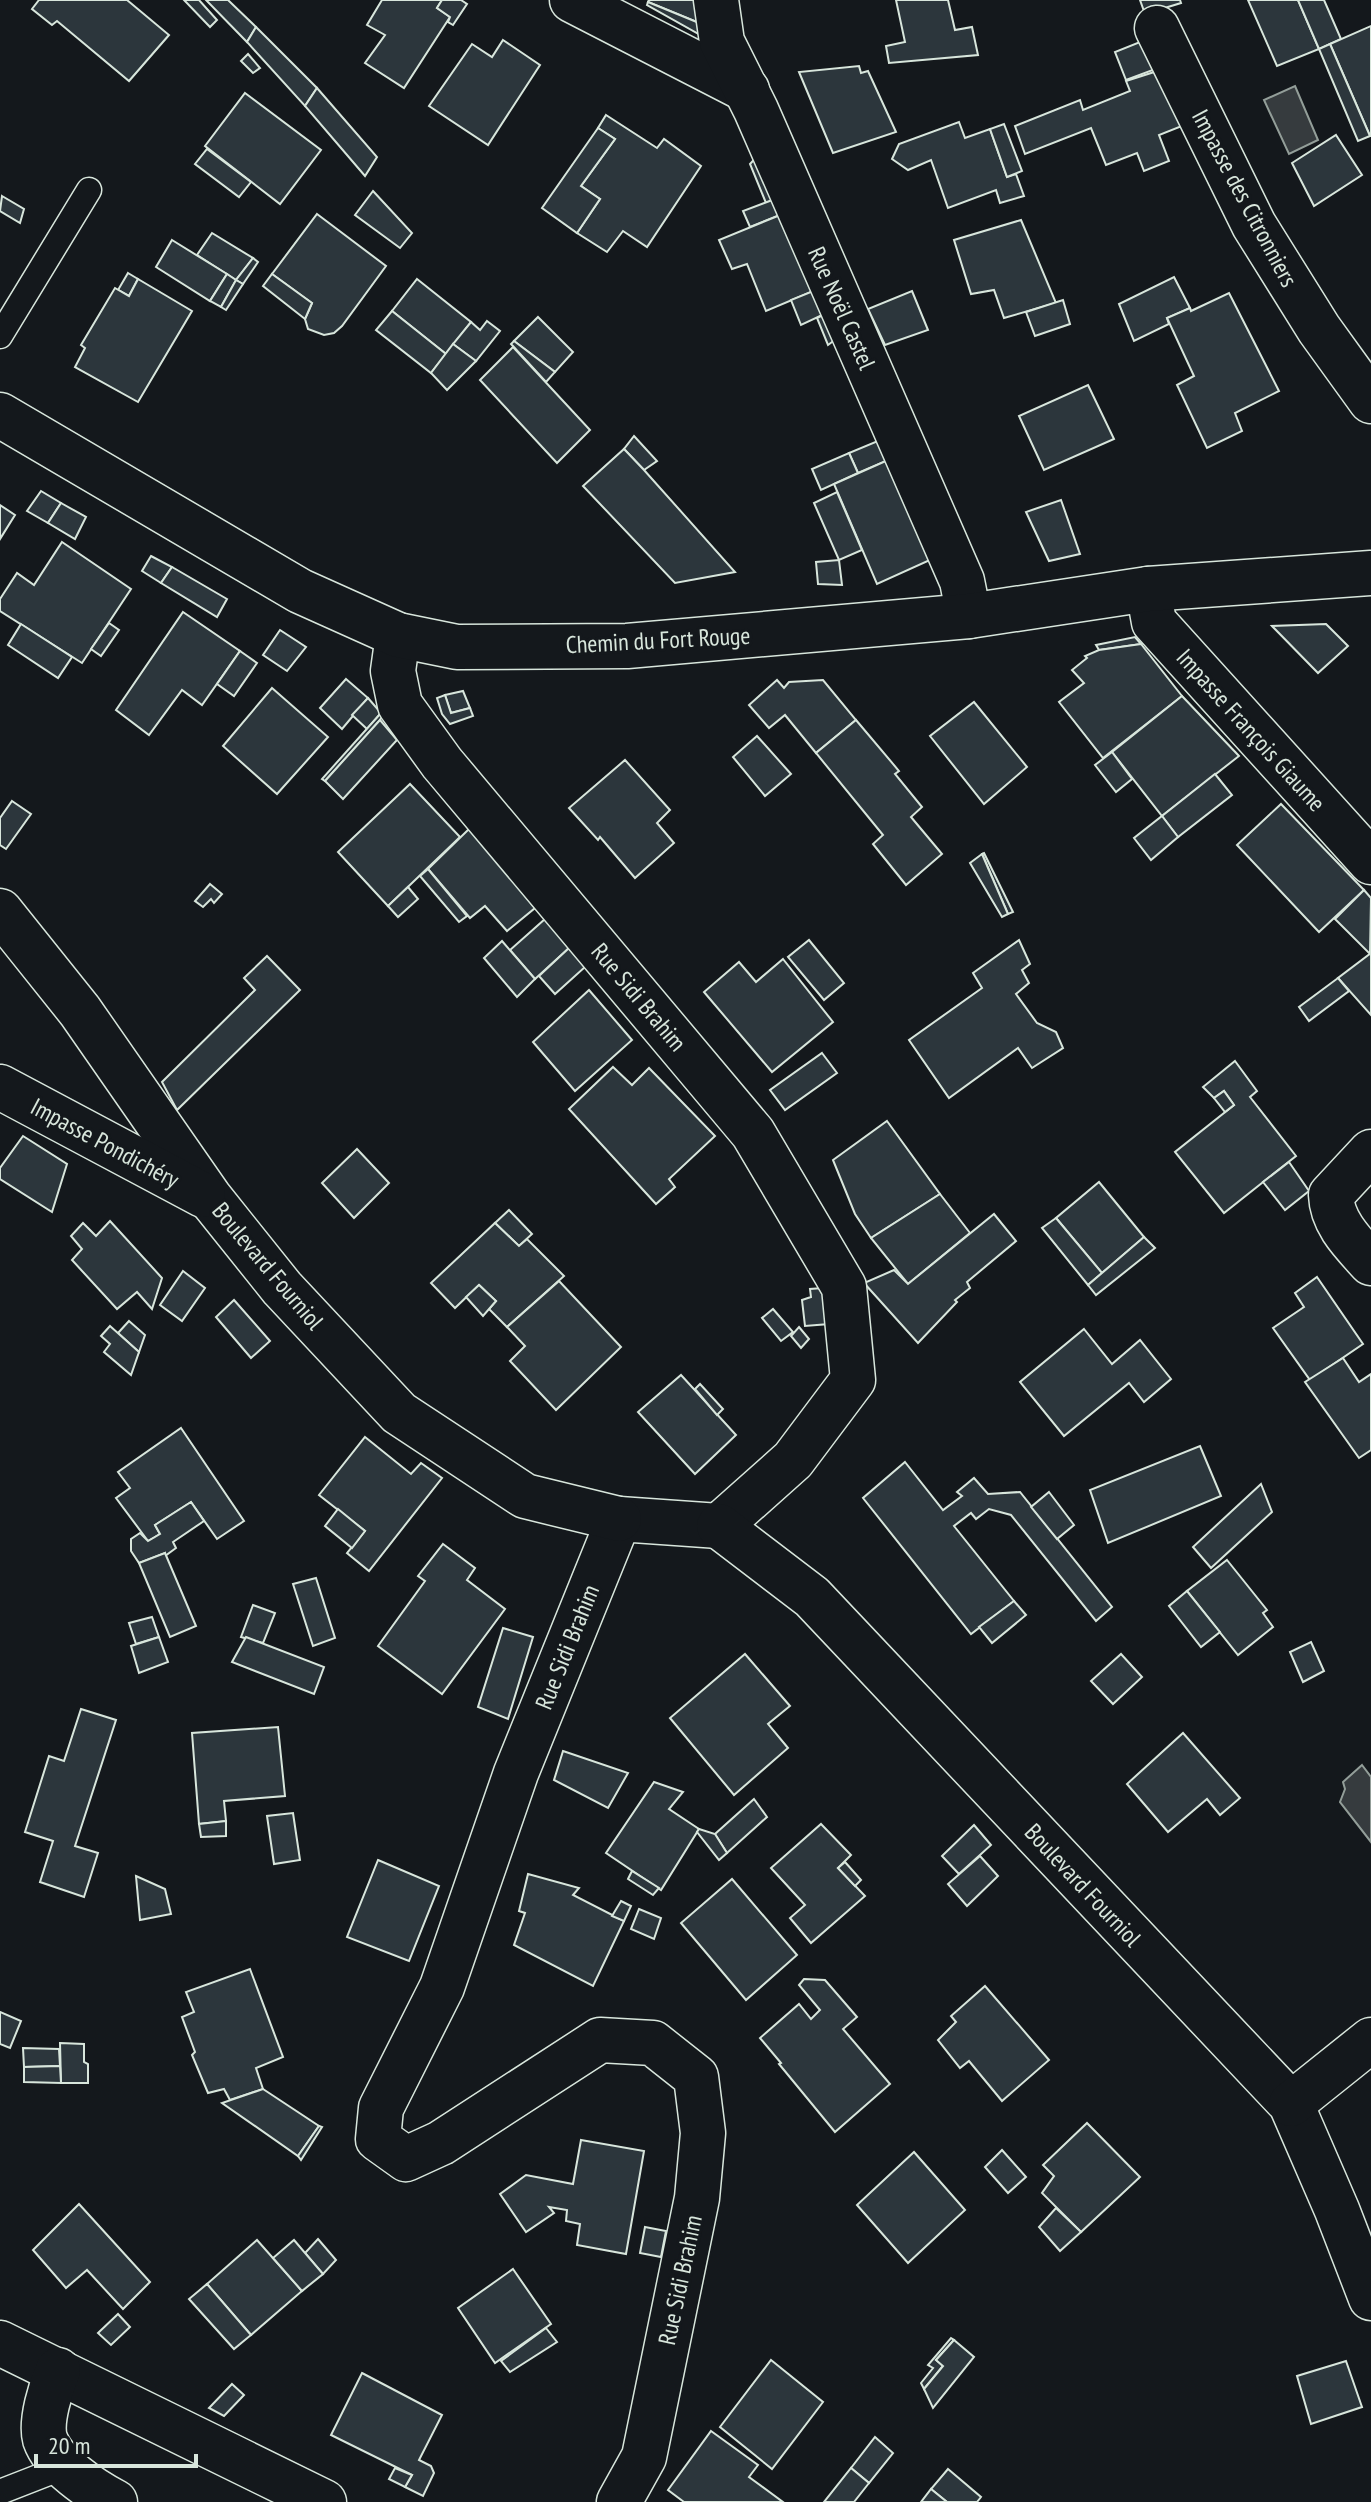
<svg xmlns="http://www.w3.org/2000/svg" width="1371" height="2502" viewBox="0 0 1371 2502" font-family="'PT Sans Narrow',sans-serif">
	<style>
		.water { fill: #363b3e; stroke: #939e99; stroke-width: 2 }
		.building { fill: #2c363c; stroke: #d8e6dc; stroke-width: 2 }
		.lines { fill: none; stroke-linecap: round; stroke-linejoin: round }
		.service-casing { stroke: #d8e6dc; stroke-width: 27 }
		.minor-casing { stroke: #d8e6dc; stroke-width: 47 }
		.secondary-casing { stroke: #d8e6dc; stroke-width: 47 }
		.service { stroke: #14181c; stroke-width: 24 }
		.minor { stroke: #14181c; stroke-width: 44 }
		.secondary { stroke: #14181c; stroke-width: 44 }
		.labels { text-anchor: middle; dominant-baseline: central; stroke-width: 6; stroke-linejoin: round; paint-order: stroke }
		.street-label { font-size: 24px; fill: #d8e6dc; stroke: #14181c }
	</style>
	<rect width="100%" height="100%" fill="#14181c"/>
	<g class="water">
		<path d="M1295,86l23,54 -29,14 -25,-54z"/>
		<path d="M1362,1765l9,12v65l-31,-40 5,-13 -2,-7z"/>
	</g>
	<g class="building">
		<path d="M39,0h88l42,35 -40,46 -72,-60 -5,4 -20,-16z"/>
		<path d="M184,0h15l18,20 -7,7z"/>
		<path d="M206,0h22l28,27 -9,15z"/>
		<path d="M382,0h60l-5,8 13,9 -46,71 -39,-25 20,-28 -18,-10z"/>
		<path d="M442,0h19l6,4 -14,21 -5,-3 2,-5 -13,-9z"/>
		<path d="M649,0h56l-1,25 -56,-23z"/>
		<path d="M896,0h52l7,30 17,-3 6,28 -89,8 -3,-17 19,-4z"/>
		<path d="M1140,0h40l1,3 -36,11z"/>
		<path d="M1248,0h50l21,49 -42,17z"/>
		<path d="M1298,0h26l17,39 -22,10z"/>
		<path d="M648,2l56,23v12l-57,-32z"/>
		<path d="M1371,26v110h-1l-40,-92z"/>
		<path d="M256,27l61,61 -12,18 -58,-64z"/>
		<path d="M1150,38l11,29 -35,13 -11,-28z"/>
		<path d="M503,40l37,25 -52,80 -59,-39 43,-62 20,13z"/>
		<path d="M1330,44l40,92 -12,5 -39,-92z"/>
		<path d="M248,54l12,14 -7,5 -12,-12z"/>
		<path d="M859,66l2,7 7,-2 28,61 -63,21 -34,-81z"/>
		<path d="M1170,67l22,55 -33,13 10,26 -25,10 -7,-18 -31,12 -15,-37 -66,26 -10,-28 65,-26 3,10 47,-19 -4,-10z"/>
		<path d="M317,88l60,69 -12,19 -60,-70z"/>
		<path d="M245,93l76,57 -41,54 -75,-58z"/>
		<path d="M606,115l51,33 7,-9 37,27 -54,81 -24,-16 -16,21 -30,-19 23,-34 -19,-13 34,-47 -17,-11z"/>
		<path d="M959,122l6,16 25,-9 17,48 9,-3 8,22 -24,7 -4,-13 -48,18 -17,-48 -23,10 -16,-11 7,-15z"/>
		<path d="M1004,124l18,47 -15,6 -17,-48z"/>
		<path d="M598,128l17,11 -34,47 19,13 -23,34 -35,-25z"/>
		<path d="M1336,135l26,40 -48,31 -22,-43z"/>
		<path d="M207,149l44,33 -12,15 -44,-33z"/>
		<path d="M763,150l20,46 -17,7 -16,-39z"/>
		<path d="M373,191l39,42 -12,15 -45,-33z"/>
		<path d="M2,196l22,13 -4,14 -20,-12z"/>
		<path d="M783,196l7,15 -40,16 -7,-16z"/>
		<path d="M790,211l33,76 -57,24 -19,-47 -15,5 -13,-29z"/>
		<path d="M317,214l69,52 -44,60 -8,7 -10,2 -16,-6 -3,-10 7,-16 -40,-29z"/>
		<path d="M1021,220l35,83 -52,15 -10,-28 -23,4 -17,-54z"/>
		<path d="M212,233l41,25 -17,22 -39,-25z"/>
		<path d="M172,240l55,34 -17,27 -54,-34z"/>
		<path d="M253,258l5,4 -15,22 -7,-4z"/>
		<path d="M128,273l10,6 -9,17 -11,-6z"/>
		<path d="M227,274l9,6 -15,27 -11,-6z"/>
		<path d="M272,274l40,29 -7,16 -42,-33z"/>
		<path d="M1174,277l16,31 -23,10 2,6 -35,17 -15,-37z"/>
		<path d="M138,279l54,32 -54,91 -63,-35 10,-19 -4,-3 34,-57 14,8z"/>
		<path d="M417,279l54,43 -25,32 -54,-43z"/>
		<path d="M236,280l7,4 -17,26 -5,-3z"/>
		<path d="M823,287l10,23 -32,15 -10,-25z"/>
		<path d="M912,291l16,39 -43,15 -17,-36z"/>
		<path d="M1229,293l50,98 -44,22 7,18 -35,17 -30,-63 17,-9 -27,-58 23,-10 1,3z"/>
		<path d="M1063,300l7,24 -35,12 -9,-24z"/>
		<path d="M833,310l10,24 -15,11 -11,-27z"/>
		<path d="M392,311l54,43 -15,19 -55,-43z"/>
		<path d="M538,317l35,35 -18,20 -41,-31z"/>
		<path d="M487,321l13,10 -24,30 -23,-17 18,-22 9,8z"/>
		<path d="M514,341l41,31 -9,10 -35,-38z"/>
		<path d="M453,344l23,17 -29,29 -16,-17z"/>
		<path d="M513,347l77,83 -33,33 -77,-83z"/>
		<path d="M1088,385l26,54 -70,31 -25,-54z"/>
		<path d="M634,436l23,25 -13,9 -20,-21z"/>
		<path d="M885,438l8,20 -35,15 -9,-20z"/>
		<path d="M624,449l20,21 91,102 -60,11 -92,-97z"/>
		<path d="M849,453l9,20 -37,17 -9,-21z"/>
		<path d="M897,456l44,99 -64,29 -43,-100z"/>
		<path d="M41,491l20,12 -13,20 -21,-12z"/>
		<path d="M837,492l25,58 -23,10 -25,-57z"/>
		<path d="M1061,500l19,54 -31,7 -23,-49z"/>
		<path d="M61,503l25,14 -11,22 -27,-16z"/>
		<path d="M0,505l15,10 -15,24z"/>
		<path d="M62,542l69,47 -49,74 -82,-52v-12l17,-26 17,12z"/>
		<path d="M151,556l21,11 -11,16 -19,-12z"/>
		<path d="M839,560l3,25 -24,-1 -2,-22z"/>
		<path d="M172,567l55,32 -10,18 -56,-34z"/>
		<path d="M183,612l57,39 -38,54 -20,-15 -33,45 -33,-25z"/>
		<path d="M109,623l10,7 -18,26 -10,-7z"/>
		<path d="M21,624l51,33 -14,21 -50,-33z"/>
		<path d="M1326,624l22,22 -30,27 -46,-47z"/>
		<path d="M280,630l26,17 -19,24 -24,-16z"/>
		<path d="M1135,637l6,7 -42,6 -3,-5z"/>
		<path d="M1141,644l41,52 -79,62 -44,-56 25,-19 -12,-13 15,-12 -2,-2 14,-6z"/>
		<path d="M240,651l17,12 -23,33 -17,-12z"/>
		<path d="M346,679l22,19 -26,31 -22,-21z"/>
		<path d="M777,680l7,8 5,-6 34,-2 33,40 -40,33 -31,-38 -16,13 -20,-23z"/>
		<path d="M272,688l56,49 -51,57 -54,-48z"/>
		<path d="M463,691l7,17 -19,5 -6,-18z"/>
		<path d="M445,695l6,18 19,-5 3,8 -23,8 -8,-10 -5,-16z"/>
		<path d="M1182,696l57,60 -77,60 -50,-64z"/>
		<path d="M368,698l13,15 -14,16 -15,-14z"/>
		<path d="M974,702l53,65 -43,37 -54,-68z"/>
		<path d="M381,713l2,2 -3,5 -55,61 -3,-2z"/>
		<path d="M380,720l17,20 -54,59 -18,-18z"/>
		<path d="M856,720l43,51 -4,3 27,33 -11,10 31,37 -36,31 -33,-41 10,-9 -67,-82z"/>
		<path d="M757,736l34,38 -26,22 -32,-39z"/>
		<path d="M1112,752l20,27 -16,13 -21,-27z"/>
		<path d="M625,760l45,50 -13,13 17,20 -39,35 -35,-41 -2,3 -29,-32z"/>
		<path d="M1215,774l17,21 -54,42 -16,-21z"/>
		<path d="M410,784l50,53 -72,69 -50,-54z"/>
		<path d="M12,801l19,13 -25,35 -6,-4v-27z"/>
		<path d="M1281,804l83,86 -45,42 -82,-87z"/>
		<path d="M1162,816l16,21 -27,23 -17,-22z"/>
		<path d="M470,828l65,80 -28,23 -22,-25 -15,12 -42,-49z"/>
		<path d="M984,853l29,59 -5,2 -26,-60z"/>
		<path d="M982,854l26,60 -6,3 -32,-54z"/>
		<path d="M428,869l39,47 -8,6 -39,-46z"/>
		<path d="M210,884l12,10 -8,9 -3,-4 -8,8 -8,-6z"/>
		<path d="M408,887l10,12 -20,18 -10,-11z"/>
		<path d="M1364,890l7,8 -1,56 -35,-35z"/>
		<path d="M545,919l24,29 -34,31 -25,-29z"/>
		<path d="M809,940l35,43 -20,17 -36,-43z"/>
		<path d="M1019,940l11,24 -8,6 7,13 -13,11 21,29 19,9 7,16 -31,20 -14,-20 -69,50 -40,-58 73,-52 -9,-15z"/>
		<path d="M502,941l33,38 -18,18 -33,-39z"/>
		<path d="M569,948l16,19 -30,27 -16,-18z"/>
		<path d="M1371,953v62l-33,-37z"/>
		<path d="M267,956l33,34 -123,120 -15,-28 93,-92 -11,-12z"/>
		<path d="M783,959l50,63 -61,50 -68,-80 35,-30 17,20z"/>
		<path d="M1338,978l11,13 -40,30 -10,-14z"/>
		<path d="M589,990l43,50 -57,51 -42,-49z"/>
		<path d="M822,1053l15,20 -52,37 -15,-20z"/>
		<path d="M1235,1061l22,30 -7,6 46,59 -72,57 -49,-61 59,-47 -10,-14 -10,7 -11,-11z"/>
		<path d="M613,1067l19,18 17,-17 66,68 -46,43 6,8 -19,17 -87,-95z"/>
		<path d="M1224,1091l10,14 -9,7 -11,-14z"/>
		<path d="M887,1121l53,73 -69,44 -16,-24 -22,-54z"/>
		<path d="M23,1136l44,28 -15,48 -52,-33v-11z"/>
		<path d="M357,1149l32,34 -35,35 -32,-35z"/>
		<path d="M1289,1162l20,29 -24,19 -22,-28z"/>
		<path d="M1099,1182l45,55 -42,36 -46,-55z"/>
		<path d="M940,1194l30,39 -62,51 -37,-46z"/>
		<path d="M509,1210l23,24 -13,12 -24,-23z"/>
		<path d="M994,1214l22,27 -49,41 3,6 -15,12 2,2 -39,41 -54,-60 30,-13 14,14z"/>
		<path d="M1056,1218l46,55 -14,12 -46,-57z"/>
		<path d="M110,1221l52,57 -10,31 -15,-17 -20,17 -45,-49 10,-11 -11,-13 12,-13 13,13z"/>
		<path d="M495,1223l24,23 8,-7 37,37 -57,51 -18,-18 7,-8 -17,-16 -24,23 -24,-25z"/>
		<path d="M1144,1237l11,11 -59,47 -8,-10z"/>
		<path d="M183,1271l22,17 -23,33 -22,-16z"/>
		<path d="M1317,1277l46,67 -53,36 -37,-52 31,-21 -9,-14z"/>
		<path d="M559,1281l62,66 -65,63 -46,-49 15,-15 -18,-19z"/>
		<path d="M479,1285l17,16 -13,15 -17,-19z"/>
		<path d="M823,1288l6,36 -24,2 -3,-26 9,-3 -1,-8z"/>
		<path d="M234,1300l36,41 -19,17 -35,-41z"/>
		<path d="M773,1309l20,23 -12,9 -19,-23z"/>
		<path d="M129,1321l16,14 -6,17 -21,-19z"/>
		<path d="M110,1326l29,26 -8,23 -27,-23 6,-8 -9,-8z"/>
		<path d="M799,1327l10,12 -8,9 -10,-12z"/>
		<path d="M1084,1329l28,35 28,-24 31,39 -27,23 -15,-19 -65,53 -44,-54z"/>
		<path d="M1343,1358l16,24 12,-8v76l-12,8 -54,-76z"/>
		<path d="M681,1375l55,60 -41,39 -57,-62z"/>
		<path d="M700,1384l23,25 -6,6 -22,-26z"/>
		<path d="M181,1428l63,93 -27,18 -26,-37 -36,23 5,9 -12,7 -32,-43 14,-10 -12,-16z"/>
		<path d="M365,1437l46,37 10,-11 21,15 -73,93 -22,-18 18,-22 -46,-36z"/>
		<path d="M1200,1446l21,50 -113,47 -18,-53z"/>
		<path d="M905,1462l38,48 19,-14 -5,-4 17,-14 14,16 32,-2 92,115 -16,14 -85,-106 -22,-6 -13,10 -5,-6 -17,13 60,75 -43,33 -108,-136z"/>
		<path d="M1261,1484l11,28 -61,56 -18,-21z"/>
		<path d="M1049,1492l25,33 -17,14 -26,-32z"/>
		<path d="M191,1502l13,19 -31,21 3,6 -11,8v-3l-26,10 -8,-12v-12l9,-6 8,8 12,-7 -5,-9z"/>
		<path d="M338,1509l27,22 -13,17 -27,-22z"/>
		<path d="M443,1544l32,24 -8,12 38,29 -63,85 -64,-48 47,-65 -7,-5z"/>
		<path d="M165,1553l31,73 -26,11 -31,-74z"/>
		<path d="M1227,1560l40,50 -4,3 10,14 -35,28 -51,-64z"/>
		<path d="M316,1578l19,60 -22,8 -20,-62z"/>
		<path d="M1187,1591l33,41 -19,15 -32,-41z"/>
		<path d="M1014,1601l12,14 -34,28 -13,-16z"/>
		<path d="M253,1605l22,8 -12,30 -22,-6z"/>
		<path d="M152,1617l7,20 -23,7 -7,-21z"/>
		<path d="M503,1628l30,9 -25,82 -30,-12z"/>
		<path d="M159,1637l9,25 -29,11 -8,-27z"/>
		<path d="M246,1637l78,30 -10,27 -82,-32z"/>
		<path d="M1311,1642l13,29 -21,11 -13,-30z"/>
		<path d="M745,1654l45,52 -22,18 20,24 -54,47 -64,-77z"/>
		<path d="M1121,1654l21,23 -29,27 -22,-23z"/>
		<path d="M81,1709l35,11 -41,126 23,7 -14,44 -44,-15 13,-41 -28,-9 24,-76 15,5z"/>
		<path d="M278,1727l7,69 -61,5 2,20 -27,3 -7,-91z"/>
		<path d="M1183,1733l57,65 -20,17 -13,-16 -39,33 -41,-48z"/>
		<path d="M563,1751l65,22 -20,35 -54,-28z"/>
		<path d="M654,1782l29,10 -14,17 30,20 -38,61 -55,-37z"/>
		<path d="M754,1799l13,18 -40,36 -12,-19z"/>
		<path d="M293,1813l7,47 -26,4 -7,-48z"/>
		<path d="M226,1821v15l-25,1 -2,-13z"/>
		<path d="M821,1824l30,31 -13,13 27,28 -54,47 -21,-25 15,-13 -34,-37z"/>
		<path d="M974,1825l17,20 -32,29 -17,-18z"/>
		<path d="M699,1829l16,5 12,19 -8,7 -22,-28z"/>
		<path d="M980,1856l18,20 -31,30 -19,-22z"/>
		<path d="M378,1860l61,26 -30,75 -62,-24z"/>
		<path d="M845,1862l16,18 -6,6 -17,-18z"/>
		<path d="M632,1871l27,17 -6,7 -25,-16z"/>
		<path d="M528,1874l51,14 -6,7 51,26 -31,65 -79,-41 11,-32 -6,-2z"/>
		<path d="M136,1876l29,13 6,25 -31,6z"/>
		<path d="M732,1879l65,76 -51,45 -65,-77z"/>
		<path d="M621,1901l10,5 -7,15 -12,-5z"/>
		<path d="M639,1909l22,9 -7,21 -23,-10z"/>
		<path d="M250,1969l33,88 -27,11 7,21 -33,11 -6,-11 -16,4 -16,-38 3,-3 -13,-35 12,-5 -8,-20z"/>
		<path d="M804,1979l21,1 32,37 -14,12 47,55 -55,48 -56,-68 2,-1 -21,-25 39,-34 12,15 9,-9 -21,-25z"/>
		<path d="M985,1986l64,74 -47,41 -33,-40 -9,7 -22,-28 18,-18 -5,-6z"/>
		<path d="M0,2012l21,9 -11,27 -10,-4z"/>
		<path d="M60,2043l24,1v18l4,2v19h-27z"/>
		<path d="M23,2048l36,1 1,17 -36,1z"/>
		<path d="M60,2066l1,17 -37,-1v-15z"/>
		<path d="M263,2089l56,37 -21,30 -76,-53z"/>
		<path d="M1087,2123l53,54 -59,55 -39,-39 12,-17 -11,-11z"/>
		<path d="M319,2126l3,1 -21,33 -3,-4z"/>
		<path d="M581,2140l63,11 -18,103 -49,-9 3,-21 -14,-3 1,-11 -18,-3 5,6 -28,19 -26,-38 26,-19 47,9z"/>
		<path d="M1002,2150l24,27 -18,16 -23,-26z"/>
		<path d="M914,2152l51,58 -57,53 -51,-58z"/>
		<path d="M79,2204l71,78 -27,27 -36,-39 -21,18 -33,-38z"/>
		<path d="M1056,2208l25,24 -21,19 -21,-24z"/>
		<path d="M645,2227l21,4 -5,26 -21,-4z"/>
		<path d="M318,2239l18,21 -13,14 -18,-21z"/>
		<path d="M257,2240l45,51 -51,44 -44,-51z"/>
		<path d="M294,2240l29,34 -21,17 -29,-33z"/>
		<path d="M513,2269l38,55 -56,39 -37,-55z"/>
		<path d="M207,2284l44,51 -17,14 -45,-50z"/>
		<path d="M118,2314l12,13 -19,18 -13,-12z"/>
		<path d="M546,2328l11,14 -47,30 -9,-11z"/>
		<path d="M951,2338l3,2 -18,20 7,6 -19,23 -3,-6 12,-15 -5,-3z"/>
		<path d="M954,2340l20,17 -41,51 -9,-19 19,-23 -7,-6z"/>
		<path d="M771,2360l52,42 -51,67 -52,-42z"/>
		<path d="M1346,2361l16,46 -51,17 -14,-48z"/>
		<path d="M362,2373l80,42 -23,45 12,6 3,7 -11,23 -18,-9 7,-12 -81,-40z"/>
		<path d="M232,2384l12,11 -20,21 -15,-8z"/>
		<path d="M711,2431l47,34 -9,12 34,25h-99l-16,-12z"/>
		<path d="M875,2437l18,16 -24,30 -18,-15z"/>
		<path d="M395,2468l17,7 -7,12 -16,-8z"/>
		<path d="M851,2468l18,15 -15,19h-30z"/>
		<path d="M948,2469l33,28 -4,5h-30l-16,-13z"/>
		<path d="M931,2489l16,13h-26z"/>
	</g>
	<g class="lines">
		<g class="service-casing">
			<g id="service">
				<path d="M0,336l89,-146"/>
				<path d="M0,2492l64,-25"/>
			</g>
		</g>
		<g class="minor-casing">
			<g id="minor">
				<path d="M572,0l175,90"/>
				<path d="M716,0l6,42 34,68 206,471 7,35"/>
				<path d="M1157,28l97,197 65,104 52,72"/>
				<path d="M1148,589l6,33 217,240"/>
				<path d="M398,635l-5,36 7,34 42,58 311,370 91,154 9,93 -60,80 -74,66 -100,-7 -103,254 -74,214 -61,121 -3,31 28,20 35,-16 159,-103 53,3 43,34 7,56 -6,65 -53,259 -25,45"/>
				<path d="M0,911l80,100 130,187 72,90 117,125 126,83 94,23"/>
				<path d="M0,1087l203,108"/>
				<path d="M1371,1152l-40,43c1,28 22,48 40,68"/>
				<path d="M719,1526l93,71 479,507 46,106 34,88"/>
				<path d="M1291,2104l80,-64"/>
				<path d="M0,2343l324,159"/>
				<path d="M58,2370c-7,17 -18,51 -13,69 9,26 47,51 70,63"/>
			</g>
		</g>
		<g class="secondary-casing">
			<path id="secondary" d="M0,415l300,176 98,44 59,12 170,-1 342,-30 179,-27 223,-16"/>
		</g>
		<use href="#service" class="service"/>
		<use href="#minor" class="minor"/>
		<use href="#secondary" class="secondary"/>
	</g>
	<g class="labels">
		<g class="street-label">
			<text transform="translate(1245 198) rotate(62)">Impasse des Citronniers</text>
			<text transform="translate(842 308) rotate(66)">Rue Noël Castel</text>
			<text transform="translate(658 640) rotate(-3)">Chemin du Fort Rouge</text>
			<text transform="translate(1251 730) rotate(48)">Impasse François Giaume</text>
			<text transform="translate(639 997) rotate(50)">Rue Sidi Brahim</text>
			<text transform="translate(105 1143) rotate(28)">Impasse Pondichéry</text>
			<text transform="translate(268 1266) rotate(50)">Boulevard Fourniol</text>
			<text transform="translate(567 1647) rotate(-68)">Rue Sidi Brahim</text>
			<text transform="translate(1083 1885) rotate(47)">Boulevard Fourniol</text>
			<text transform="translate(680 2280) rotate(-78)">Rue Sidi Brahim</text>
		</g>
	</g>
	<path d="M36 2454v12h160v-12" fill="none" stroke="#d8e6dc" stroke-width="4"/>
	<text x="48" y="2454" font-size="24" fill="#d8e6dc" stroke="#14181c" stroke-width="6" paint-order="stroke">20 m</text>
</svg>
